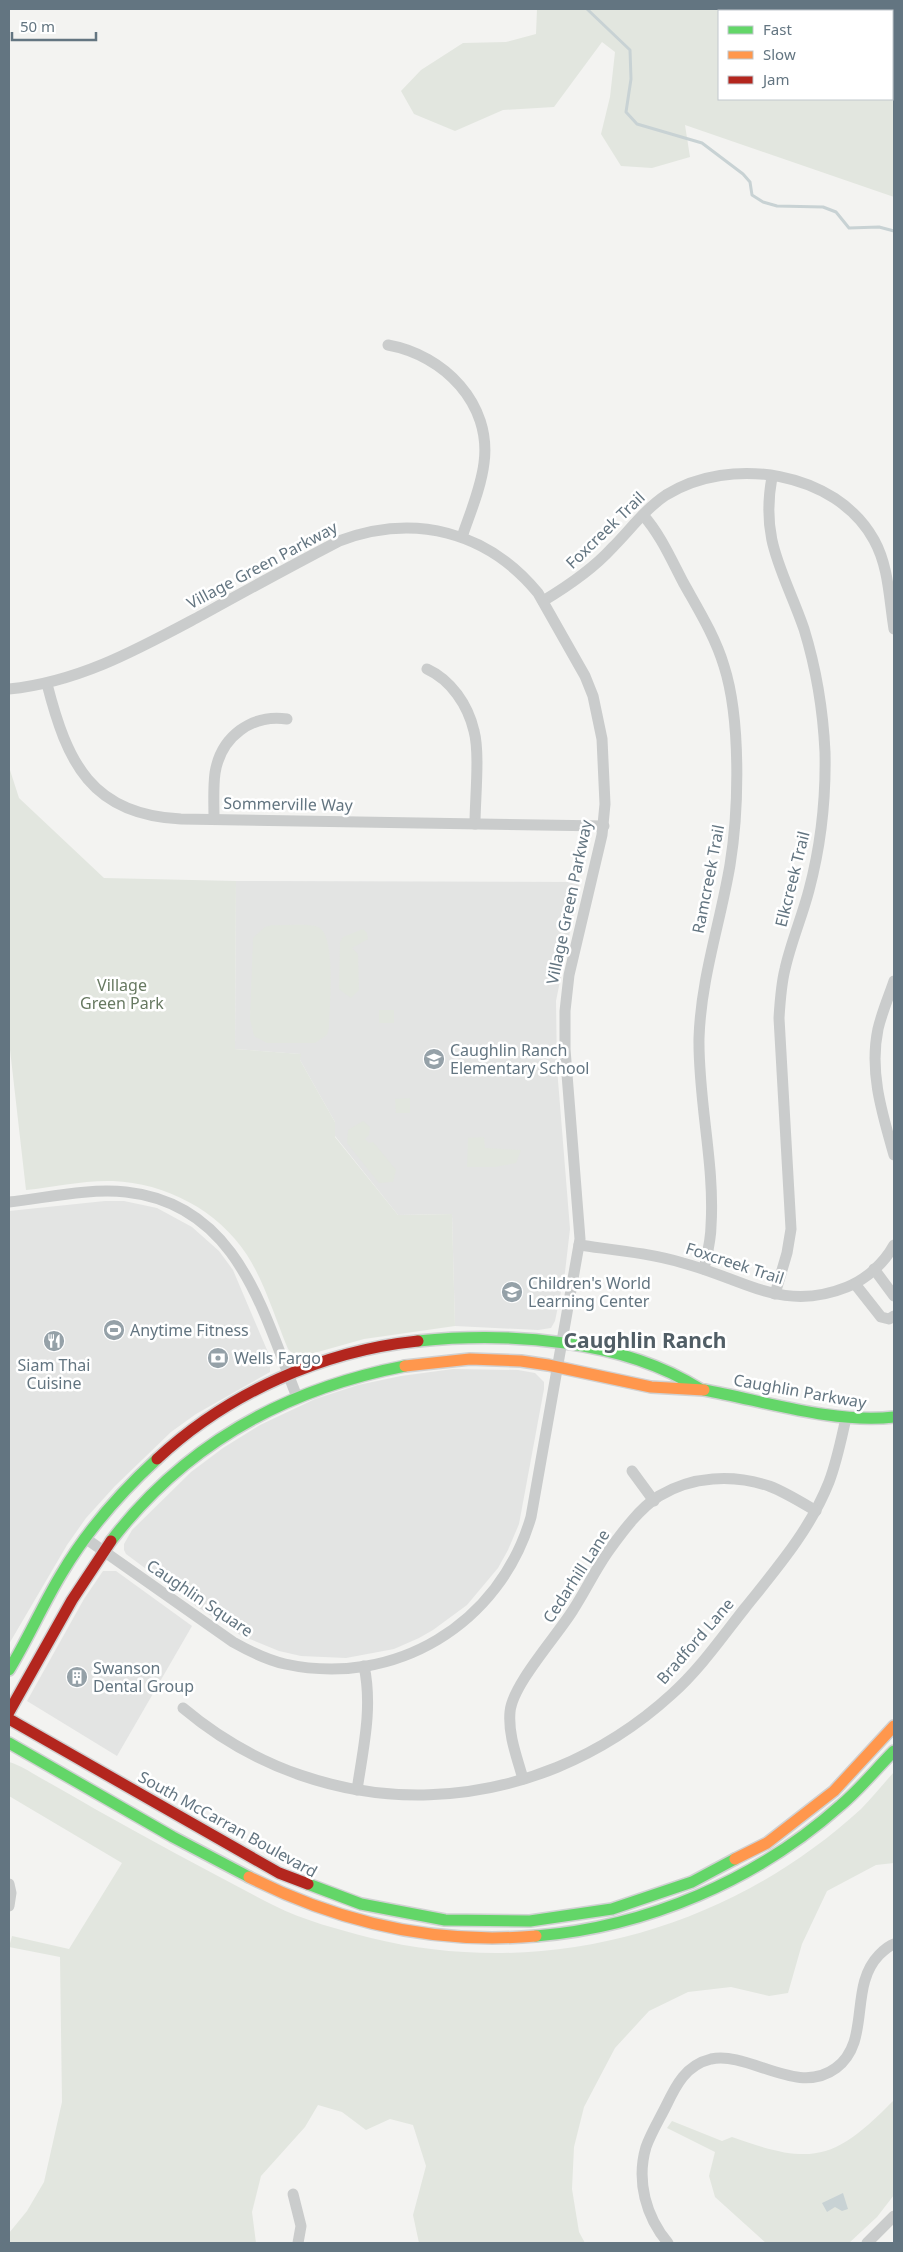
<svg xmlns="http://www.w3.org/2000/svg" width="903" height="2252" viewBox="0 0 903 2252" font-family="'Noto Sans',sans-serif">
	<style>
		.built { fill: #e3e4e3 }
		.green { fill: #e2e6df; fill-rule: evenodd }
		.water { fill: #c8d2d4 }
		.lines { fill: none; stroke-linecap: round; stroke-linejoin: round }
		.stream { stroke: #c8d2d4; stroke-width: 3 }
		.fast-casing { stroke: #d0d1d2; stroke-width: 14 }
		.slow-casing { stroke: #d0d1d2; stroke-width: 14 }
		.jam-casing { stroke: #d0d1d2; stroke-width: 14 }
		.street { stroke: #cacccc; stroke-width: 11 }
		.fast { stroke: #63d668; stroke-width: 11 }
		.slow { stroke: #ff974d; stroke-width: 11 }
		.jam { stroke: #b3261e; stroke-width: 11 }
		.labels { text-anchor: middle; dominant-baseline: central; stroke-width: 5; stroke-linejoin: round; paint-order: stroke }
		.street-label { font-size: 16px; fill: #637581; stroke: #fff }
		.park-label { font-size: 16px; fill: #677961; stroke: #fff }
		.poi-label { font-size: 16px; fill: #637581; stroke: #fff; text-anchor: start }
		.district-label { font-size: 21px; font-weight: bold; fill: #515e66; stroke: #fff }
	</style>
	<rect width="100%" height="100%" fill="#f3f3f1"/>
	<g class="built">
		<path d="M236,881l344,1 -24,119 1,67 13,161 -5,43 -10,49 -4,7 -13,2 -83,-4 -3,-112 -54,1 -63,-79v-14l-35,-62v-6l-65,-5z"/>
		<path d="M105,1201h19l33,7 35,19 27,24 14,19 11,26 26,61v15l-74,42 -25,18 -56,54 -29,32 -19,27 -58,99v-433z"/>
		<path d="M453,1369l65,1 17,3 9,9v7l-25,135 -11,26 -10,18 -31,37 -34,25 -14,8 -25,11 -48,9 -45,-2 -22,-5 -39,-16 -44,-29 -70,-52 -2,-4v-6l8,-14 59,-58 32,-24 37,-23 55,-26 43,-14 43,-9z"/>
		<path d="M103,1571h13l76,55 -75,130 -90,-55 57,-102z"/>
	</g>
	<g class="green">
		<path d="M537,9h357v188l-209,-72 5,32 -38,11 -31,-2 -20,-32 9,-37 5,-45 -13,-10 -48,65 -51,3 -48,21 -41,-17 -13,-23 20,-21 42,-27 43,-1 30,-8zM719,11h173v88h-173z"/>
		<path d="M9,767l10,31 85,80 132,3 -1,168 66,5 -1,6 35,62v15l63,78 54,-1 3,112 -91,13 -64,18 -7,-3 -5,-5c-13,-31 -23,-66 -41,-94 -29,-45 -82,-72 -134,-74 -29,-1 -59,6 -87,9l-17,-149z"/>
		<path d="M272,925c11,1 36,-2 46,2 19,8 11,82 11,101l-2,7 -12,8h-48l-13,-7 -4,-17 3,-81 12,-11z"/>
		<path d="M363,929l4,4 1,6 -16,9 6,6 1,36 -8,8 -12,-9 1,-47 3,-5z"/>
		<rect x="379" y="1010" width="15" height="13"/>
		<path d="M410,1098v15h-14l-1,-14z"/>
		<path d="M363,1121l7,6 -1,8 -4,4 4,4 4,-1 23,28 -3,12 -14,1 -32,-40 1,-13z"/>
		<path d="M484,1137l1,11 36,2 -5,13 -21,4h-28l1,-29z"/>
		<path d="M9,1762c11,3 21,10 30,15 19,11 38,21 56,32 59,33 118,65 178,96 32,16 64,24 98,33 175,43 358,-8 490,-129 12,-12 22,-25 33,-37v91l-18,2 -49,26 -25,53 -14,49 -19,3 -38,-9 -43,5 -39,19 -34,37 -31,59 -10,40 -2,42 7,43 6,11h-166l-6,-28 13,-49 -13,-41 -23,-6 -24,11 -24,-18 -24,-7 -13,22 -44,49 -9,36 4,31h-247v-10l18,-22 17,-29 18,-80 -2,-145 -51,-10 3,-11 57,13 53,-86 -113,-67z"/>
		<path d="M894,2100v95l-17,22 -28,26h-83l-51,-46 -6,-21 6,-24 -48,-24 5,-7 50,20 10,-4c81,29 102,24 162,-37z"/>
	</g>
	<path class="water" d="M843,2193l5,16 -6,2 -7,-4 -8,5 -5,-9z"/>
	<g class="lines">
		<path class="stream" d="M587,9l43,41 1,29 -5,33 11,12 65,19 41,31 7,8 2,13 11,7 14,4 46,1 13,5 13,16 30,-1 15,4"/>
		<g class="fast-casing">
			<g id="fast">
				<path d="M418,1341c90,-9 204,-2 282,48"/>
				<path d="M704,1390c60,11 131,34 190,27"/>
				<path d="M111,1541c74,-97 175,-152 294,-175"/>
				<path d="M9,1670c19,-31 34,-66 53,-97 26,-44 58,-80 95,-114"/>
				<path d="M9,1743l164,94 76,40"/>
				<path d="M308,1884l53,20 84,16 85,1 82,-12 80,-27 43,-23"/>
				<path d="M536,1936c111,-9 221,-56 305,-131 19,-16 35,-36 53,-54"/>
			</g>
		</g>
		<g class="slow-casing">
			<g id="slow">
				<path d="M405,1366l65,-7 51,2 27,4 103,22 53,3"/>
				<path d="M735,1859l32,-16 67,-52 60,-65"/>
				<path d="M249,1877c91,46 185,68 287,59"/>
			</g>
		</g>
		<g class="jam-casing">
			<g id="jam">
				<path d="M157,1459c71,-66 165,-108 261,-118"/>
				<path d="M9,1712l63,-112 39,-59"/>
				<path d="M9,1719l270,154 29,11"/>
			</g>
		</g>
		<g class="street">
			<path d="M388,345c56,10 104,59 96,118 -3,25 -14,50 -22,74"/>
			<path d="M772,477c-12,65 12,94 32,152 12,39 19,81 21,123 1,46 -4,93 -16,138 -7,27 -18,52 -24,79 -4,16 -5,33 -6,49l12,211 -4,24 -12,41"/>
			<path d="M643,515c17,19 28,44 40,67 15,27 32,54 41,84 17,53 15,144 6,199 -10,59 -29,113 -31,173 -1,63 16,126 12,188 0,14 -4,29 -7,43"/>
			<path d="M543,601c25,-15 49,-31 69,-53 18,-18 33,-39 54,-53 64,-40 170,-24 208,45 15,27 15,59 20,89"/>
			<path d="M427,669c24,11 41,36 47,62 6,22 1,68 1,93"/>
			<path d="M47,684c20,78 44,131 134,135l423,7"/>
			<path d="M9,689c71,-7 131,-41 193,-74 45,-25 91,-50 137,-74 75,-28 148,-10 199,52l47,83 8,20 9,43 3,65 -3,31 -33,140 -4,36v38l15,190 -49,278c-31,107 -136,171 -246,147 -18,-4 -36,-13 -52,-22l-148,-104"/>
			<path d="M214,819c0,-15 -1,-31 1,-46 6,-37 37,-59 72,-54"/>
			<path d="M894,981c-5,15 -12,31 -16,48 -9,43 4,84 16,126"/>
			<path d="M9,1202c37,-4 79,-14 117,-10 111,12 136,117 171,205"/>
			<path d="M579,1245c35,5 70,8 104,18 61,16 100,50 164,24 20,-8 37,-24 47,-42"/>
			<path d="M874,1269l20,27"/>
			<path d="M855,1284l26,33 8,2 5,-3"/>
			<path d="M632,1471l22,30"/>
			<path d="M183,1708c145,122 349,114 489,-14 28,-25 50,-57 73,-86 32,-40 65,-78 84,-126 8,-21 12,-42 17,-64"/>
			<path d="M523,1779c-6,-22 -15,-44 -13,-67 2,-27 47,-76 63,-102 13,-20 23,-42 37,-61 13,-18 30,-41 49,-53 33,-20 74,-22 110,-10 16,6 32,16 47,25"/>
			<path d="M357,1790c6,-41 16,-82 7,-124"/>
			<path d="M9,1884l2,9 -2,13"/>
			<path d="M293,2194l8,32 -3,17"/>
			<path d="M668,2243c-22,-26 -32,-62 -22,-96 5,-14 13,-27 20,-41 10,-21 20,-41 45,-47 39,-8 86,38 125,9 36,-27 12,-81 43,-113 5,-5 9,-9 15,-11"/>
			<path d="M867,2243l27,-27"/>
		</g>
		<use href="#fast" class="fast"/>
		<use href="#slow" class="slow"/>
		<use href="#jam" class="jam"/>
	</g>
	<defs>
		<g id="school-disc" transform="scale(1.125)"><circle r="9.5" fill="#95a1a8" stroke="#fff"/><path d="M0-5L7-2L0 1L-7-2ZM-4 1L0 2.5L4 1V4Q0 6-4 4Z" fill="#fff"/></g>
		<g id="stadium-disc" transform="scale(1.125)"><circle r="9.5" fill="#95a1a8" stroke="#fff"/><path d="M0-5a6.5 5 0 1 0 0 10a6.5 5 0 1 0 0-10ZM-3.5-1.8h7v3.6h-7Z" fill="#fff"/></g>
		<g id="restaurant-disc" transform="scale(1.125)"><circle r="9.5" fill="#95a1a8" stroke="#fff"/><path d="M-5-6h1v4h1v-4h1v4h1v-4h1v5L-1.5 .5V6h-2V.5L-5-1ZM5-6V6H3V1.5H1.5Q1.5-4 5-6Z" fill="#fff"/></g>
		<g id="bank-disc" transform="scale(1.125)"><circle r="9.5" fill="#95a1a8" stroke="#fff"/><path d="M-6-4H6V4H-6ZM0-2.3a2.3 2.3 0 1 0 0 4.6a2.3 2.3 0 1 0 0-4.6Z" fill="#fff"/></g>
		<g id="building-disc" transform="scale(1.125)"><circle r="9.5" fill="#95a1a8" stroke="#fff"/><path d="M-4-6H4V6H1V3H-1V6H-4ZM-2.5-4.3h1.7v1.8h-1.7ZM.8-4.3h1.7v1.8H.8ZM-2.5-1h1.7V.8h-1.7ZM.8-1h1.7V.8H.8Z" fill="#fff"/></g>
	</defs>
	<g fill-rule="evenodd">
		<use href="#school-disc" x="434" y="1059"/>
		<use href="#school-disc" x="512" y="1292"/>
		<use href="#stadium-disc" x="114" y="1330"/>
		<use href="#restaurant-disc" x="54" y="1341"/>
		<use href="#bank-disc" x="218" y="1358"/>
		<use href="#building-disc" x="77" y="1677"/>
	</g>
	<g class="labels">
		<g class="street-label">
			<text transform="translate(605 530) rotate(-44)">Foxcreek Trail</text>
			<text transform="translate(262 565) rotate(-28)">Village Green Parkway</text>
			<text transform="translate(288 804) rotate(1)">Sommerville Way</text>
			<text transform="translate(708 879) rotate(-79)">Ramcreek Trail</text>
			<text transform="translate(792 879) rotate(-76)">Elkcreek Trail</text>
			<text transform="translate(569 902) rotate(-78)">Village Green Parkway</text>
			<text transform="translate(735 1263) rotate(18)">Foxcreek Trail</text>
			<text transform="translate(800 1391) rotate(10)">Caughlin Parkway</text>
			<text transform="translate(576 1576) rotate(-57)">Cedarhill Lane</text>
			<text transform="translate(200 1598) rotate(34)">Caughlin Square</text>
			<text transform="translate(695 1641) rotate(-49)">Bradford Lane</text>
			<text transform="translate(228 1824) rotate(29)">South McCarran Boulevard</text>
		</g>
		<g class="park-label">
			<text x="122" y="985">Village<tspan x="122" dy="18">Green Park</tspan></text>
		</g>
		<g class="poi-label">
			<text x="450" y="1050">Caughlin Ranch<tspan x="450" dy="18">Elementary School</tspan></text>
			<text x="528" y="1283">Children's World<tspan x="528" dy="18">Learning Center</tspan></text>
			<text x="130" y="1330">Anytime Fitness</text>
			<text x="234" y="1358">Wells Fargo</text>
			<text x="54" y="1365" text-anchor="middle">Siam Thai<tspan x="54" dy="18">Cuisine</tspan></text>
			<text x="93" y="1668">Swanson<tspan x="93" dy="18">Dental Group</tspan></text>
		</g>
		<g class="district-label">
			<text x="645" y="1340">Caughlin Ranch</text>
		</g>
	</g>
	<rect width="903" height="2252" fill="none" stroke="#637581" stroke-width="20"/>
	<rect x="718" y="10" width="175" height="90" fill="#ffffff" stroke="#c1c8cd"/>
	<rect x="728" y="26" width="25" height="8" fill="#63d668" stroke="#c1c8cd"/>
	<text x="763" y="35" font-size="15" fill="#637581">Fast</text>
	<rect x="728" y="51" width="25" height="8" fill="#ff974d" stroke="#c1c8cd"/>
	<text x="763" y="60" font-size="15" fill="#637581">Slow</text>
	<rect x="728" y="76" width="25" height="8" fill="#b3261e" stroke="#c1c8cd"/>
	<text x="763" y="85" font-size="15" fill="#637581">Jam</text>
	<path d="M12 32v8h84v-8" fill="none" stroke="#637581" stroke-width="2.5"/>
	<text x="20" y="32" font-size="15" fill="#637581" stroke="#ffffff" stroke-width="4" paint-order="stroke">50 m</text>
</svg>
